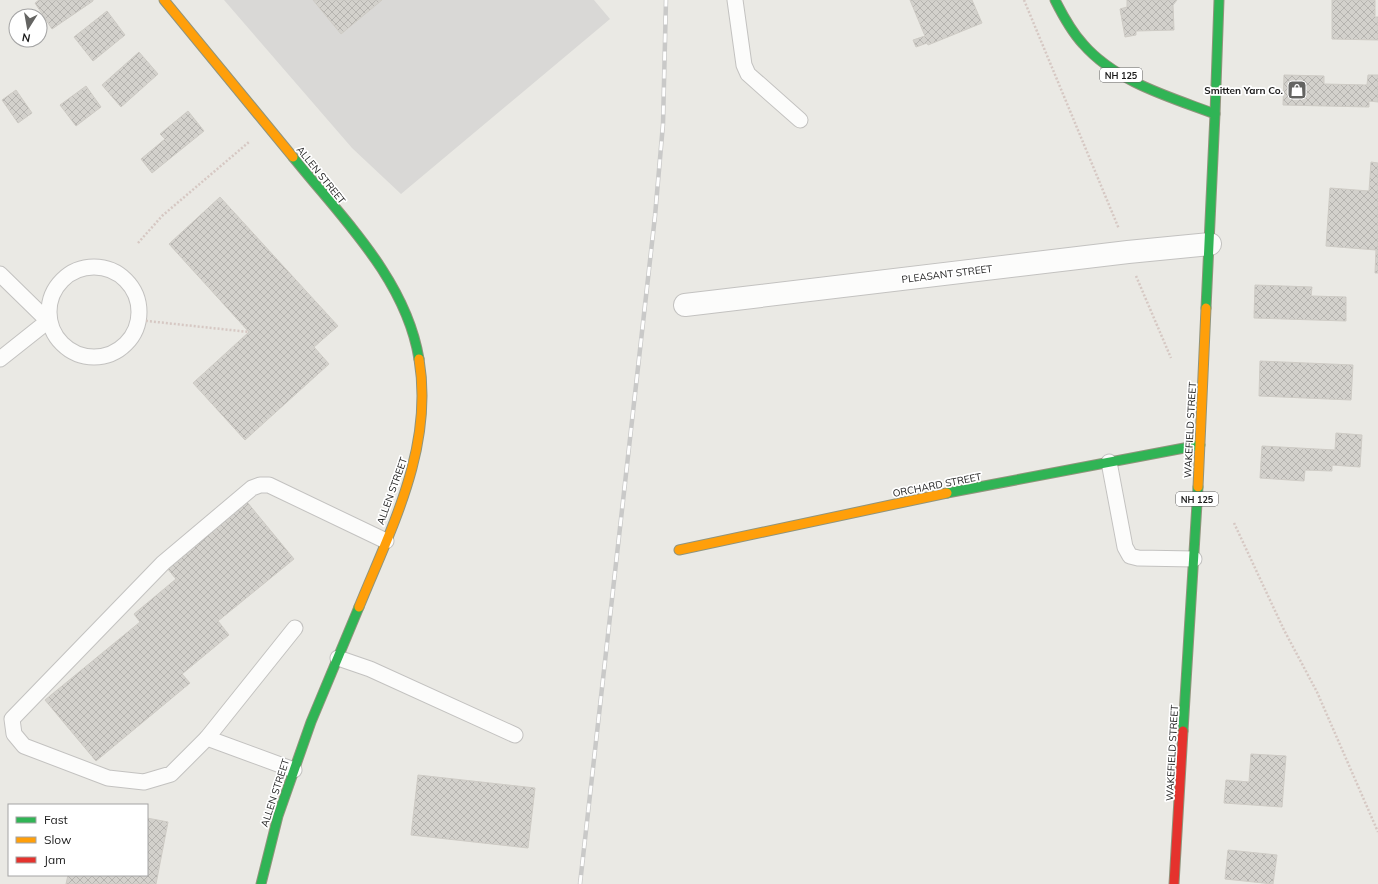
<svg xmlns="http://www.w3.org/2000/svg" width="1378" height="884" viewBox="0 0 1378 884" font-family="Mulish,sans-serif">
	<style>
		.residential { fill: #d9d8d6 }
		.building { fill: url(#building-cross-hatch); stroke: #cecbc5 }
		.lines { fill: none; stroke-linecap: round; stroke-linejoin: round }
		.lane-casing { stroke: #c3c2c0; stroke-width: 17 }
		.street-casing { stroke: #c3c2c0; stroke-width: 24 }
		.fast-casing { stroke: #90947c; stroke-width: 11 }
		.slow-casing { stroke: #90947c; stroke-width: 11 }
		.jam-casing { stroke: #90947c; stroke-width: 11 }
		.path { stroke: #d6c8c3; stroke-width: 2.5; stroke-dasharray: 2 2; stroke-linecap: butt }
		.lane { stroke: #fcfcfb; stroke-width: 15 }
		.street { stroke: #fcfcfb; stroke-width: 22 }
		.fast { stroke: #30b455; stroke-width: 9 }
		.slow { stroke: #ff9f0a; stroke-width: 9 }
		.jam { stroke: #e5322d; stroke-width: 9 }
		.rail-casing { stroke: #c9c9c8; stroke-width: 4.5 }
		.rail { stroke: #fff; stroke-width: 3; stroke-dasharray: 9; stroke-linecap: butt }
		.labels { text-anchor: middle; dominant-baseline: central; stroke-width: 3.5; stroke-linejoin: round; paint-order: stroke }
		.shield { fill: #fff; stroke: #606060; stroke-width: 1 }
		.shield-label { font-size: 9px; font-weight: bold; fill: #1c1c1c }
		.poi-label { font-size: 10px; font-weight: bold; fill: #1c1c1c; stroke: #fff; text-anchor: end }
		.street-label { font-size: 10px; fill: #1c1c1c; stroke: #fff }
	</style>
	<defs>
		<pattern id="building-cross-hatch" width="8" height="8" patternUnits="userSpaceOnUse"><rect width="8" height="8" fill="#d3d1cc"/><path d="M0 0l8 8M0 8l8-8" fill="none" stroke="#b5b3af"/></pattern>
	</defs>
	<rect width="100%" height="100%" fill="#eae9e4"/>
	<path class="residential" d="M224,0h89l28,34 41,-34h212l16,19 -209,175 -49,-46z"/>
	<g class="building">
		<path d="M39,0h54v1l-41,28 -17,-26z"/>
		<path d="M313,0h69l-41,34z"/>
		<path d="M910,0h62l10,23 -54,22 -1,-2 -11,4 -3,-7 12,-4z"/>
		<path d="M1127,0h50l-4,5 1,25 -38,1v4l-11,2 -5,-28 7,-2z"/>
		<path d="M1332,0h43v17h3v23l-46,-1z"/>
		<path d="M107,11l18,24 -32,26 -19,-24z"/>
		<path d="M139,52l19,22 -37,33 -19,-22z"/>
		<path d="M1284,75l40,1v8l43,1 1,-10h10v27l-9,-1v6l-86,-2z"/>
		<path d="M86,86l15,21 -25,19 -16,-21z"/>
		<path d="M16,90l16,23 -14,10 -16,-23z"/>
		<path d="M188,111l16,20 -52,42 -11,-14 24,-20 -5,-5z"/>
		<path d="M1371,162l7,1v110h-3l1,-23 -50,-4 4,-58 39,3z"/>
		<path d="M220,197l118,129 -24,21 15,17 -84,76 -52,-57 56,-51 -80,-88z"/>
		<path d="M1255,285l57,2 -1,9 35,1v24l-92,-3z"/>
		<path d="M1260,361l93,4 -2,35 -92,-4z"/>
		<path d="M1336,433l26,2 -2,32 -28,-2v6l-27,-1 -1,11 -44,-3 2,-32 73,4z"/>
		<path d="M247,502l47,57 -76,62 11,14 -47,39 8,9 -94,78 -51,-61 95,-78 -6,-8 42,-35 -9,-11z"/>
		<path d="M1251,754l35,2 -4,51 -58,-4 2,-23 23,2z"/>
		<path d="M418,775l117,13 -7,60 -117,-13z"/>
		<path d="M147,818l21,4 -12,62h-90l2,-9h79z"/>
		<path d="M1228,850l49,5 -4,29 -48,-5z"/>
	</g>
	<g class="lines">
		<g class="lane-casing">
			<g id="lane">
				<path d="M735,0l9,65 4,9 52,46"/>
				<circle cx="94" cy="312" r="45"/>
				<path d="M0,274l48,47 -48,38"/>
				<path d="M1109,462l16,85 5,9 8,2 56,1"/>
				<path d="M338,658l32,11 145,66"/>
				<path d="M207,738l88,-110"/>
				<path d="M294,770l-87,-32 -36,36 -27,8 -36,-4 -84,-32 -10,-12 -2,-15 151,-156 89,-75 8,-3h9l117,56"/>
			</g>
		</g>
		<g class="street-casing">
			<path id="street" d="M685,305l443,-53 82,-8"/>
		</g>
		<g class="fast-casing">
			<g id="fast">
				<path d="M1055,0c8,16 16,31 28,44 33,38 87,53 132,70l-9,194"/>
				<path d="M1215,114l4,-114"/>
				<path d="M293,157c48,60 113,122 126,202"/>
				<path d="M947,493l253,-48"/>
				<path d="M1183,731l15,-244"/>
				<path d="M261,884l17,-68 33,-94 48,-115"/>
			</g>
		</g>
		<g class="slow-casing">
			<g id="slow">
				<path d="M164,0l129,157"/>
				<path d="M1198,487l8,-179"/>
				<path d="M679,550l268,-57"/>
				<path d="M359,607c32,-79 75,-159 60,-248"/>
			</g>
		</g>
		<g class="jam-casing">
			<path id="jam" d="M1174,884l9,-153"/>
		</g>
		<g class="path">
			<path d="M1024,0l95,229"/>
			<path d="M138,243l24,-27 87,-74"/>
			<path d="M1136,276l35,82"/>
			<path d="M138,320l111,12"/>
			<path d="M1234,523l50,107 33,62 61,140"/>
		</g>
		<use href="#lane" class="lane"/>
		<use href="#street" class="street"/>
		<use href="#fast" class="fast"/>
		<use href="#slow" class="slow"/>
		<use href="#jam" class="jam"/>
		<g class="rail-casing">
			<path id="rail" d="M580,884l75,-668 8,-92 3,-124"/>
		</g>
		<use href="#rail" class="rail"/>
	</g>
	<defs>
		<g id="shop-square" transform="scale(1)"><rect x="-9" y="-9" width="18" height="18" rx="4" fill="#646462" stroke="#fff"/><path d="M-5-2.5h2.3a2.7 3.5 0 0 1 5.4 0H5L5.5 6h-11ZM-1.5-2.5h3a1.5 2.3 0 0 0-3 0Z" fill="#fff"/></g>
	</defs>
	<g fill-rule="evenodd">
		<use href="#shop-square" x="1297" y="90"/>
	</g>
	<g class="labels">
		<g class="shield">
			<rect x="1100" y="68" width="42" height="14" rx="3"/>
			<rect x="1176" y="492" width="42" height="14" rx="3"/>
		</g>
		<g class="shield-label">
			<text x="1121" y="75">NH 125</text>
			<text x="1197" y="499">NH 125</text>
		</g>
		<g class="poi-label">
			<text x="1283" y="90">Smitten Yarn Co.</text>
		</g>
		<g class="street-label">
			<text transform="translate(321 175) rotate(51)">ALLEN STREET</text>
			<text transform="translate(947 274) rotate(-7)">PLEASANT STREET</text>
			<text transform="translate(1190 430) rotate(-87)">WAKEFIELD STREET</text>
			<text transform="translate(937 485) rotate(-11)">ORCHARD STREET</text>
			<text transform="translate(392 491) rotate(-70)">ALLEN STREET</text>
			<text transform="translate(1172 753) rotate(-87)">WAKEFIELD STREET</text>
			<text transform="translate(275 793) rotate(-72)">ALLEN STREET</text>
		</g>
	</g>
	<rect x="8" y="804" width="140" height="72" fill="#ffffff" stroke="#a4a4a4"/>
	<rect x="16" y="817" width="20" height="6" fill="#30b455" stroke="#a4a4a4"/>
	<text x="44" y="824" font-size="12" fill="#1c1c1c">Fast</text>
	<rect x="16" y="837" width="20" height="6" fill="#ff9f0a" stroke="#a4a4a4"/>
	<text x="44" y="844" font-size="12" fill="#1c1c1c">Slow</text>
	<rect x="16" y="857" width="20" height="6" fill="#e5322d" stroke="#a4a4a4"/>
	<text x="44" y="864" font-size="12" fill="#1c1c1c">Jam</text>
	<g transform="translate(28 28) rotate(191)"><circle r="19" fill="#ffffff" stroke="#a4a4a4"/>
	<path d="M0-3L7 15L0 10L-7 15Z" fill="#646462"/>
	<text y="-6" font-size="11" font-weight="bold" text-anchor="middle" fill="#1c1c1c">N</text>
	</g>
</svg>
